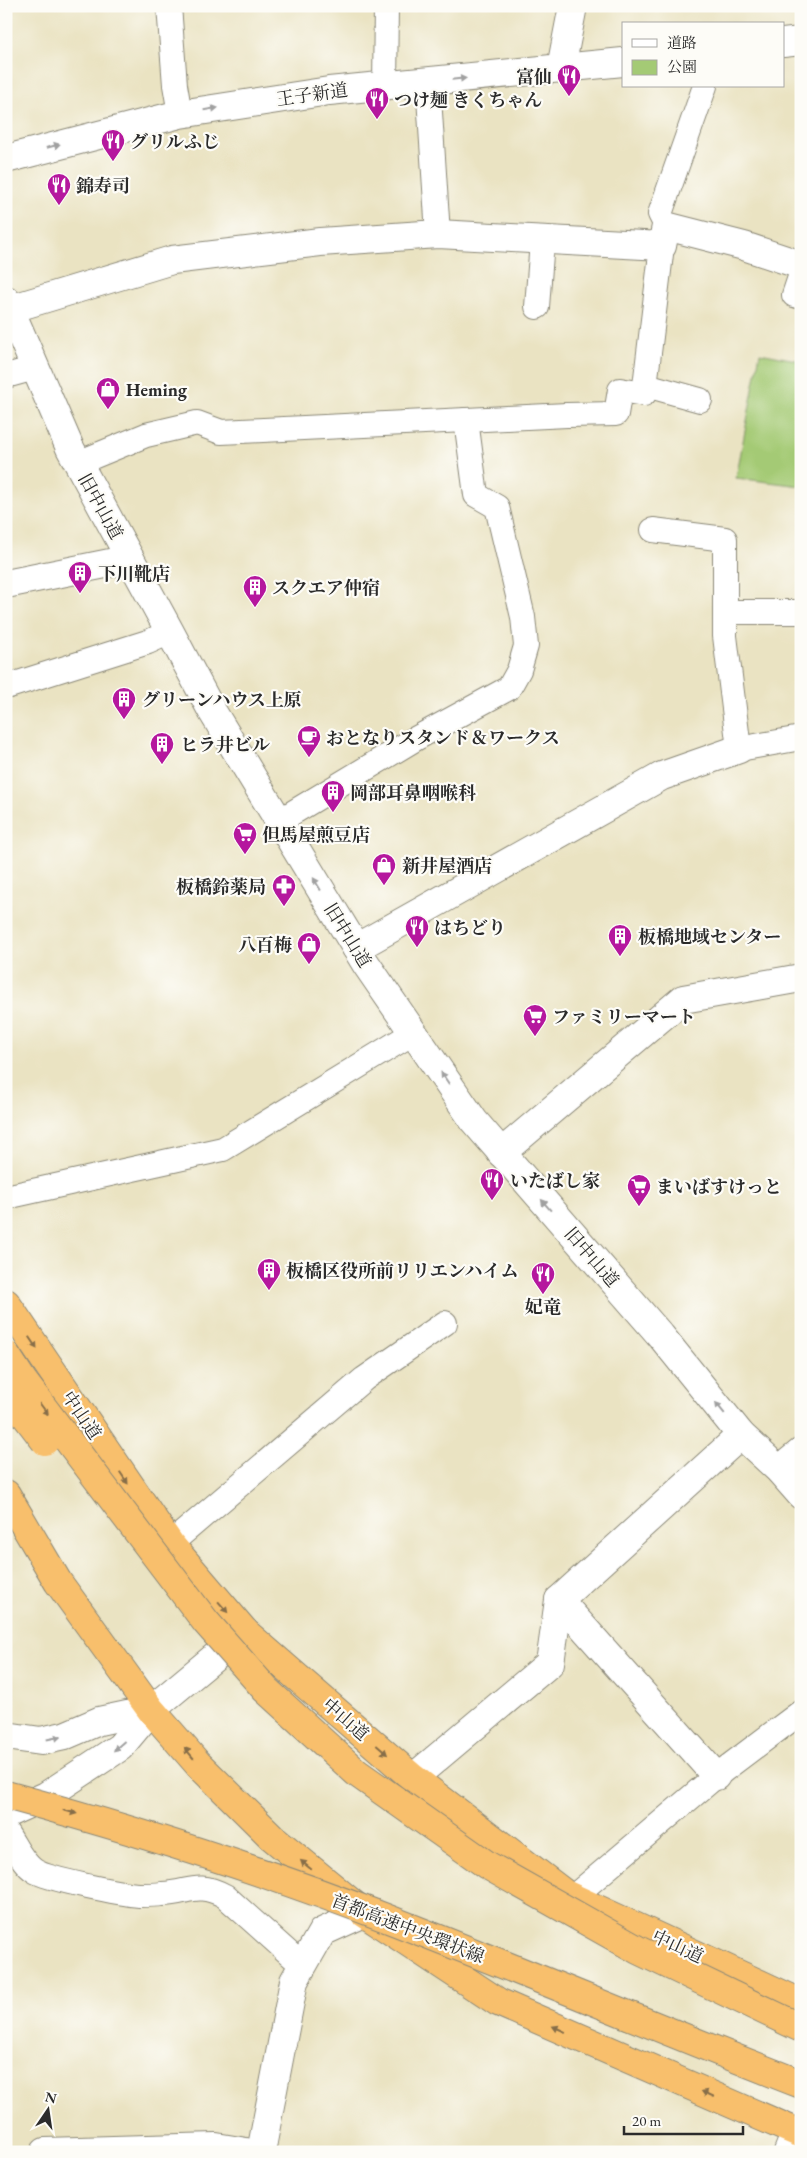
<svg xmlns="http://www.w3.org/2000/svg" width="807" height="2158" viewBox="0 0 807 2158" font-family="'EB Garamond','Noto Serif JP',serif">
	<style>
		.green { fill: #a4ca75; stroke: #687a50 }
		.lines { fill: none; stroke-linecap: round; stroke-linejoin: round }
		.service-casing { stroke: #8a8776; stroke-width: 26 }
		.minor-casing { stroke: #8a8776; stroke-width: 30 }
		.tertiary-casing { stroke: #8a8776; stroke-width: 30 }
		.trunk-casing { stroke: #8a8776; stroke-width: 30 }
		.service { stroke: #fff; stroke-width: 24 }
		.minor { stroke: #fff; stroke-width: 28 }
		.tertiary { stroke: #fff; stroke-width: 28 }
		.trunk { stroke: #f8bf6c; stroke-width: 28 }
		.motorway-bridge-casing { stroke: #8a8776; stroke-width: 30; stroke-linecap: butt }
		.motorway-bridge { stroke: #f8bf6c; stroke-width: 28 }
		.oneway { fill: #a0a0a0 }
		.oneway2 { fill: #876e48 }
		.labels { text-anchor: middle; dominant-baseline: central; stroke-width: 4.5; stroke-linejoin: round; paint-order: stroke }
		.poi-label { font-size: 18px; font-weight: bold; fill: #2b2b2b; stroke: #fdfcf7; text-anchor: start }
		.street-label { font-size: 18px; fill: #2b2b2b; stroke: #fdfcf7 }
	</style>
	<rect width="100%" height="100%" fill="#fdfcf7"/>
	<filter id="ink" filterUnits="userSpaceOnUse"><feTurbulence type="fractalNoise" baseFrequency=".02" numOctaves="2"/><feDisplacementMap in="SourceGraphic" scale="10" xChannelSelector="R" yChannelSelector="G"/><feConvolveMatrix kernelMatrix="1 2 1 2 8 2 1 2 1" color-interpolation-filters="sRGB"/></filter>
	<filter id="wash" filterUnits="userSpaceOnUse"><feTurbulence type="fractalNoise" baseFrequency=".0096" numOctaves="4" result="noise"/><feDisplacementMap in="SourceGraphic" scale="20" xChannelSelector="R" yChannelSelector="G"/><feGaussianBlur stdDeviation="1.12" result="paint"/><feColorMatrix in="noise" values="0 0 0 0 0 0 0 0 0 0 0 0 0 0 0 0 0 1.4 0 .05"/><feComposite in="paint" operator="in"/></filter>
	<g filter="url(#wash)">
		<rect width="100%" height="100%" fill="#eae3c2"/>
		<path class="green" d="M760,353l41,8v125l-65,-8z"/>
	</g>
	<g filter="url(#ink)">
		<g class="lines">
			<g class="service-casing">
				<g id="service">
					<path d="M169,6l6,79 5,29"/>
					<path d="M428,82l10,152"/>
					<path d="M385,86l1,-80"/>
					<path d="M666,226l-6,-12 45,-128"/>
					<path d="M801,274l-7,21 7,2"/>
					<path d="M537,307l5,-66"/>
					<path d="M6,376l29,-8"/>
					<path d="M646,385l54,15"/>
					<path d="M78,463l68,-28 51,-12 24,9 346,-17 49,-1 4,-24 24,4 18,-148"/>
					<path d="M653,530l72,9v97l14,113 62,-11"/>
					<path d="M725,612h76"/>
					<path d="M9,686l139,-44 22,-10"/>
					<path d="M279,821l136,-82 94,-51 10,-18 7,-24 -3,-29 -26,-110 -21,-12 -10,-75"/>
					<path d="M6,1197l217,-48 190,-116"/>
					<path d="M170,1544l194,-165 81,-56"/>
					<path d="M6,1832c9,13 16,31 29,39 12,8 88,23 104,24 8,0 16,0 23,-1 28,-1 34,-13 63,2l77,69"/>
					<path d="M572,1898l144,-122 85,-64"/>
				</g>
			</g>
			<g class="minor-casing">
				<g id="minor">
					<path d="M783,43l18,-2"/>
					<path d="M561,68l12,-62"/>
					<path d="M6,159l174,-45 149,-23 294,-29"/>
					<path d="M6,300l64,148 100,184 42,79 154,253 108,157 187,215 80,99 38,35 22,25"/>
					<path d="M10,309l162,-49 148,-18 118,-8 224,12 4,-20 78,20 57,19"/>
					<path d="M6,584l124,-25"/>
					<path d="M356,948l306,-172 77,-27"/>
					<path d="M501,1153l182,-154 118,-21"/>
					<path d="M779,1470l22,-18"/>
					<path d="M559,1600l157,176"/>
					<path d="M6,1736l35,5 23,-5 35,-15 52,-11"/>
					<path d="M413,1778l137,-115 9,-63 182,-165"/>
					<path d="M6,1814l40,-18 74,-49 31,-37"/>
					<path d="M45,2152l171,-5 30,5"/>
					<path d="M788,2152l8,-20"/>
				</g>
			</g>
			<g class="tertiary-casing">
				<g id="tertiary">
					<path d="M151,1710l94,-78"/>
					<path d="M261,2152l33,-171 28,-49 42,-19"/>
				</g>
			</g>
			<g class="trunk-casing">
				<g id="trunk">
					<path d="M6,1303l164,241 75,88 168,146 152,116 236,109"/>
					<path d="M6,1494l52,88 93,128 47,54 74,73 92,76 134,89 303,132"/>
				</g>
			</g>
			<use href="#service" class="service"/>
			<use href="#minor" class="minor"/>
			<use href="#tertiary" class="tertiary"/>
			<use href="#trunk" class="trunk"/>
			<g class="motorway-bridge-casing">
				<g id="motorway-bridge">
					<path d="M6,1355l17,26 183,241 60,68 91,83 130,92 151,85 163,78"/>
					<path d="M6,1390l39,51"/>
					<path d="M6,1795c129,35 256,75 380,123 139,54 276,112 415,166"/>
				</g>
			</g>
			<use href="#motorway-bridge" class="motorway-bridge"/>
		</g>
		<defs><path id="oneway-solid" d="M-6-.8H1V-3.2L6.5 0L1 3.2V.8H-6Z" transform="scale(1.25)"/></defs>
		<g class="oneway">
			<use href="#oneway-solid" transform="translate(459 79) rotate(-6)"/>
			<use href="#oneway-solid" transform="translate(211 109) rotate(-9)"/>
			<use href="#oneway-solid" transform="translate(53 146) rotate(-15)"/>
			<use href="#oneway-solid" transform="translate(317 884) rotate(-121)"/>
			<use href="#oneway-solid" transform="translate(445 1078) rotate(-124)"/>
			<use href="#oneway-solid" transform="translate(546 1205) rotate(-131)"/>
			<use href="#oneway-solid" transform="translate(720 1408) rotate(-129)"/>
			<use href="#oneway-solid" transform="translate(54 1738) rotate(-12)"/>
			<use href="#oneway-solid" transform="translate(119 1746) rotate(138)"/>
		</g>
		<g class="oneway2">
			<use href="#oneway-solid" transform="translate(33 1343) rotate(56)"/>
			<use href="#oneway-solid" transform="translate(44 1409) rotate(53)"/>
			<use href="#oneway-solid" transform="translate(124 1478) rotate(56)"/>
			<use href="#oneway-solid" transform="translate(223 1607) rotate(49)"/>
			<use href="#oneway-solid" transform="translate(382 1750) rotate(41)"/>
			<use href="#oneway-solid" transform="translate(189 1753) rotate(-130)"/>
			<use href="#oneway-solid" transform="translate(70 1812) rotate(15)"/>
			<use href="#oneway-solid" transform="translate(306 1865) rotate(-140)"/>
			<use href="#oneway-solid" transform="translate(559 2029) rotate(-156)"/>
			<use href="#oneway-solid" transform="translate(708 2094) rotate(-156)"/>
		</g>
	</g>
	<defs>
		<g id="restaurant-pin" transform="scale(1.25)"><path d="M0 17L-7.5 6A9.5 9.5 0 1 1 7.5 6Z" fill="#b5179e" stroke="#fdfcf7"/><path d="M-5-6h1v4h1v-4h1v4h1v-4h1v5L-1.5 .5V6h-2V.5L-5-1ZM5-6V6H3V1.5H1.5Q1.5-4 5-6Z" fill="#fff"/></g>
		<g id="shop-pin" transform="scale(1.25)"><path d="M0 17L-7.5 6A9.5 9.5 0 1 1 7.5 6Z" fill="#b5179e" stroke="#fdfcf7"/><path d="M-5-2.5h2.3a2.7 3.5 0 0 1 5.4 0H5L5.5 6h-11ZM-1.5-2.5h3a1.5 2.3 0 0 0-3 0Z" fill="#fff"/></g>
		<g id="building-pin" transform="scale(1.25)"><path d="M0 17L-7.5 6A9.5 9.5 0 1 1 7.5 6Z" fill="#b5179e" stroke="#fdfcf7"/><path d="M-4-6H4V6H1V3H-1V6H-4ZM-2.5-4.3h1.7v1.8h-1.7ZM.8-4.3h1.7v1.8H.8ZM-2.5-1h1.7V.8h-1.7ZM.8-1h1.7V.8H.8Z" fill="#fff"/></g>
		<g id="cafe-pin" transform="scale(1.25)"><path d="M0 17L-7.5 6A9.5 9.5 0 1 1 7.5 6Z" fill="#b5179e" stroke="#fdfcf7"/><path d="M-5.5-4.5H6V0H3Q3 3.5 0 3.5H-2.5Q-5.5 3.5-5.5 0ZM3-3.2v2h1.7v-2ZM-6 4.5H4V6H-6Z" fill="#fff"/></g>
		<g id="supermarket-pin" transform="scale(1.25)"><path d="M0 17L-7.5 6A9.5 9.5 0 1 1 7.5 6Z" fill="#b5179e" stroke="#fdfcf7"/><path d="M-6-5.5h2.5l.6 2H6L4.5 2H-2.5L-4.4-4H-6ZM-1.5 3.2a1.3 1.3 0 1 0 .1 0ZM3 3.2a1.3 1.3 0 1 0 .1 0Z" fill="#fff"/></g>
		<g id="pharmacy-pin" transform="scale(1.25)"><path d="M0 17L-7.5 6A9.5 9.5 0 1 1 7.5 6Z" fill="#b5179e" stroke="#fdfcf7"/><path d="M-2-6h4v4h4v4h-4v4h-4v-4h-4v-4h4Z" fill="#fff"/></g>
	</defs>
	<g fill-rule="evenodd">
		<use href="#restaurant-pin" x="569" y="76"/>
		<use href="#restaurant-pin" x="377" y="99"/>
		<use href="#restaurant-pin" x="113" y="141"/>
		<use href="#restaurant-pin" x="59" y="185"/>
		<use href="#shop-pin" x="108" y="389"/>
		<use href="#building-pin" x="80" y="573"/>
		<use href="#building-pin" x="255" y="587"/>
		<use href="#building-pin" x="124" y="699"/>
		<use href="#cafe-pin" x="309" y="737"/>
		<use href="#building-pin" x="162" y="744"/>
		<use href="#building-pin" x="333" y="792"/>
		<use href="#supermarket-pin" x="245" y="834"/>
		<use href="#shop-pin" x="384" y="865"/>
		<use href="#pharmacy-pin" x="284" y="886"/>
		<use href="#restaurant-pin" x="417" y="927"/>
		<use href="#building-pin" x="620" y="936"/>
		<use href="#shop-pin" x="309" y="944"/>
		<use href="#supermarket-pin" x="535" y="1016"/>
		<use href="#restaurant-pin" x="492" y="1180"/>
		<use href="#supermarket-pin" x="639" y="1186"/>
		<use href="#building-pin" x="269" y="1270"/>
		<use href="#restaurant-pin" x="543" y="1274"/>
	</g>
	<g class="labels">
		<g class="poi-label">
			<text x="552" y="76" text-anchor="end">富仙</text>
			<text x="394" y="99">つけ麺 きくちゃん</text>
			<text x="130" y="141">グリルふじ</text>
			<text x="76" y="185">錦寿司</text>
			<text x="126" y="389">Heming</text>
			<text x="98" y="573">下川靴店</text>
			<text x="272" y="587">スクエア仲宿</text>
			<text x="142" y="699">グリーンハウス上原</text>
			<text x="326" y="737">おとなりスタンド＆ワークス</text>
			<text x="180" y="744">ヒラ井ビル</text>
			<text x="350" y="792">岡部耳鼻咽喉科</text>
			<text x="262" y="834">但馬屋煎豆店</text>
			<text x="402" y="865">新井屋酒店</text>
			<text x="266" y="886" text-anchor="end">板橋鈴薬局</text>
			<text x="434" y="927">はちどり</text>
			<text x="638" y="936">板橋地域センター</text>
			<text x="292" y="944" text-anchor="end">八百梅</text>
			<text x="552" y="1016">ファミリーマート</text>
			<text x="510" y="1180">いたばし家</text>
			<text x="656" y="1186">まいばすけっと</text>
			<text x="286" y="1270">板橋区役所前リリエンハイム</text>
			<text x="543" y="1306" text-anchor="middle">妃竜</text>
		</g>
		<g class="street-label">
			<text transform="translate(312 94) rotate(-8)">王子新道</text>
			<text transform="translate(101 506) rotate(61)">旧中山道</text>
			<text transform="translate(348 935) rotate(58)">旧中山道</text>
			<text transform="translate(592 1257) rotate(49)">旧中山道</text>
			<text transform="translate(82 1415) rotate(56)">中山道</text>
			<text transform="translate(346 1719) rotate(41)">中山道</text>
			<text transform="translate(408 1928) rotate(21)">首都高速中央環状線</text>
			<text transform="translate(678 1946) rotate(25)">中山道</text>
		</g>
	</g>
	<rect width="807" height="2158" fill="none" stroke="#fdfcf7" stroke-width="25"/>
	<rect x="622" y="22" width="162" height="65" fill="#fdfcf7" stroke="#a9a8a5"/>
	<rect x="632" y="39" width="25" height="8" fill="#ffffff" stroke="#a9a8a5"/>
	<text x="667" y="48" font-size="15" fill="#2b2b2b">道路</text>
	<rect x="632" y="60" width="25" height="15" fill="#a4ca75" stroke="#a9a8a5"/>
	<text x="667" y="72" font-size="15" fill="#2b2b2b">公園</text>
	<g transform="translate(48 2110) rotate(13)" stroke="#fdfcf7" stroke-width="4" paint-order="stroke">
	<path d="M0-4L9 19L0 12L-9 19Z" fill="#2b2b2b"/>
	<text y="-8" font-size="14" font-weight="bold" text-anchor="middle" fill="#2b2b2b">N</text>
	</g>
	<path d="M624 2126v8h119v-8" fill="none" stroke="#2b2b2b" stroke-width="2.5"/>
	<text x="632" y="2126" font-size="15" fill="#2b2b2b" stroke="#fdfcf7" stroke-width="4" paint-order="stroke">20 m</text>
</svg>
